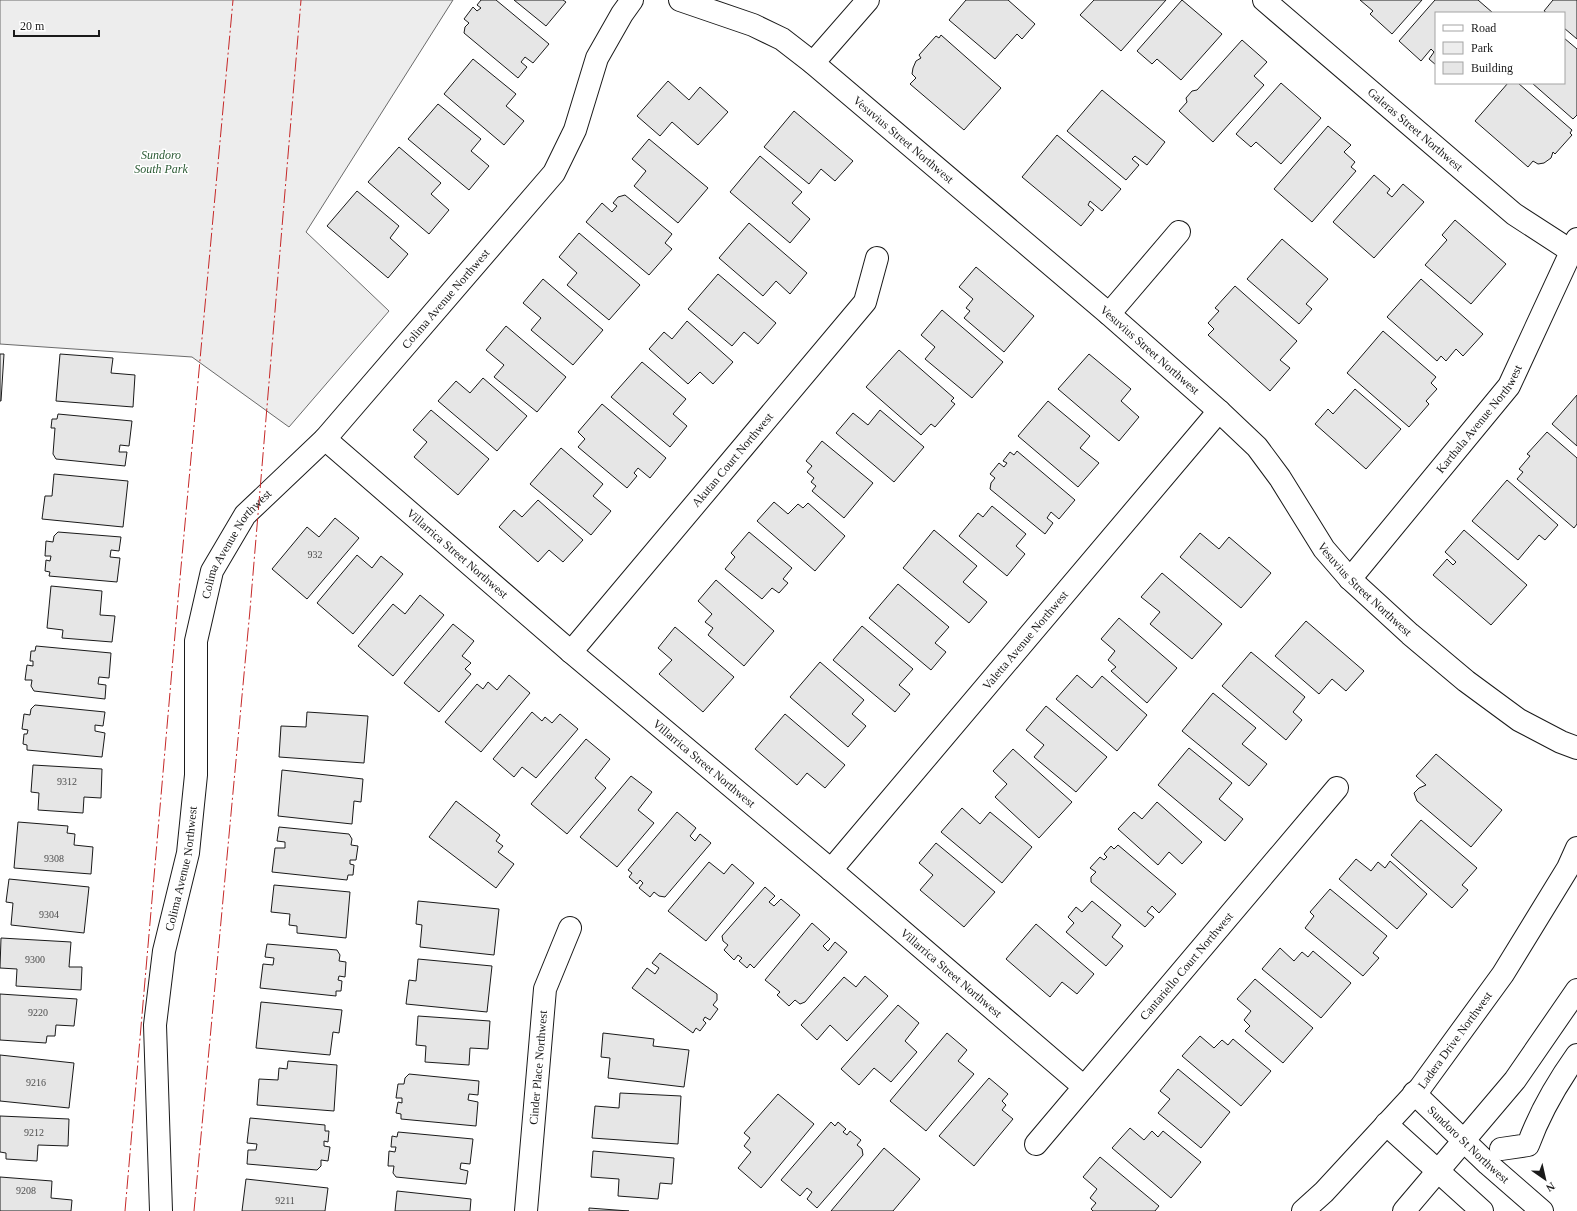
<svg xmlns="http://www.w3.org/2000/svg" width="1577" height="1211" viewBox="0 0 1577 1211" font-family="Georgia,serif">
	<style>
		.green { fill: #ededed; stroke: #6a6a6a }
		.building { fill: #e6e6e6; stroke: #1a1a1a }
		.lines { fill: none; stroke-linecap: round; stroke-linejoin: round }
		.street-casing { stroke: #1a1a1a; stroke-width: 24 }
		.secondary-casing { stroke: #1a1a1a; stroke-width: 24 }
		.street { stroke: #fff; stroke-width: 22 }
		.secondary { stroke: #fff; stroke-width: 22 }
		.power { stroke: #c62828; stroke-width: 1; stroke-dasharray: 14 3 2 3; stroke-linecap: butt }
		.labels { text-anchor: middle; dominant-baseline: central; stroke-width: 3; stroke-linejoin: round; paint-order: stroke }
		.number-label { font-size: 10px; fill: #4d4d4d }
		.street-label { font-size: 12px; fill: #1a1a1a; stroke: #fff }
		.park-label { font-size: 12px; font-style: italic; fill: #2b5a34; stroke: #fff }
	</style>
	<rect width="100%" height="100%" fill="#fff"/>
	<path class="green" d="M0,0h453l-147,232 83,79 -100,116 -97,-70 -192,-13z"/>
	<g class="building">
		<path d="M481,0h15l53,44 -16,19 -8,-6 -4,5 6,5 -9,11 -54,-45 1,-6 4,-4 -5,-4 9,-12 4,4 4,-3 -4,-3z"/>
		<path d="M514,0h49l3,2 -20,24z"/>
		<path d="M966,0h42l27,24 -13,15 -5,-5 -22,25 -46,-39z"/>
		<path d="M1094,0h72l-45,51 -41,-36z"/>
		<path d="M1182,0l40,34 -41,46 -24,-21 -5,5 -15,-13z"/>
		<path d="M1360,0h62l-30,34 -22,-20 3,-3z"/>
		<path d="M1435,0h43l15,13h-57v52l-7,-6 5,-7 -3,-3 -10,12 -22,-20z"/>
		<path d="M1553,0h24v39l-13,-11v-15h-17l-3,-2z"/>
		<path d="M941,35l60,53 -37,42 -54,-46 6,-6 -4,-4 1,-6 3,-7 5,-3 -2,-3 17,-19 3,2z"/>
		<path d="M1564,38l13,11v66l-4,4 -41,-36h32z"/>
		<path d="M1242,40l25,22 -13,14 10,9 -51,57 -34,-31 8,-9 -1,-4 6,-7 5,-1z"/>
		<path d="M473,59l43,35 -10,12 18,15 -20,24 -60,-51z"/>
		<path d="M668,81l21,19 11,-13 28,25 -30,33 -26,-23 -12,14 -23,-20z"/>
		<path d="M1281,83l40,35 -40,46 -25,-22 -5,5 -15,-13z"/>
		<path d="M1508,83h10l54,47 -2,3 2,2 -17,19 -2,-2 -2,6 -7,5 -6,1 -5,-3 -5,6 -53,-46z"/>
		<path d="M1102,90l63,52 -18,23 -12,-9 -3,3 7,6 -13,15 -59,-49z"/>
		<path d="M438,104l43,35 -10,12 18,15 -20,24 -61,-51z"/>
		<path d="M794,111l59,50 -18,20 -14,-12 -12,15 -45,-37z"/>
		<path d="M1328,126l23,19 -7,7 11,10 -4,5 5,4 -44,51 -38,-33z"/>
		<path d="M1057,135l64,54 -19,22 -12,-10 -2,4 6,5 -13,16 -59,-49z"/>
		<path d="M649,139l59,49 -30,35 -44,-37 12,-15 -14,-12z"/>
		<path d="M399,147l42,36 -10,11 18,16 -20,24 -61,-52z"/>
		<path d="M760,156l42,36 -10,11 18,16 -20,24 -60,-51z"/>
		<path d="M1374,175l16,14 -3,4 5,4 11,-13 21,18 -50,56 -41,-36z"/>
		<path d="M357,191l42,35 -9,12 18,16 -20,24 -61,-52z"/>
		<path d="M625,195l47,39 -7,9 7,6 -23,26 -63,-53 16,-19 10,9 5,-6 -4,-3 5,-6z"/>
		<path d="M1455,220l51,44 -35,40 -46,-39 22,-25 -5,-5z"/>
		<path d="M749,223l58,50 -17,21 -14,-13 -13,15 -44,-38z"/>
		<path d="M579,233l61,52 -31,35 -42,-35 10,-12 -18,-16z"/>
		<path d="M1282,239l46,40 -22,25 6,5 -13,15 -52,-45z"/>
		<path d="M976,267l58,49 -30,36 -40,-34 6,-7 -4,-3 7,-9 -14,-12z"/>
		<path d="M718,274l58,49 -18,21 -14,-12 -12,14 -44,-37z"/>
		<path d="M543,279l60,51 -30,35 -42,-35 10,-12 -18,-15z"/>
		<path d="M1421,279l62,55 -20,22 -7,-7 -10,12 -5,-5 -4,5 -50,-44z"/>
		<path d="M1235,286l62,55 -17,19 10,8 -20,23 -62,-56 6,-6 -6,-6 11,-12 -4,-3z"/>
		<path d="M942,310l61,52 -31,36 -47,-39 10,-12 -14,-12z"/>
		<path d="M687,321l46,41 -20,22 -13,-12 -12,12 -39,-35 15,-17 8,7z"/>
		<path d="M506,326l60,51 -29,35 -43,-35 10,-12 -18,-15z"/>
		<path d="M1383,331l53,46 -5,6 6,6 -11,12 3,3 -20,23 -62,-54z"/>
		<path d="M899,350l55,48 -3,3 4,3 -20,23 -4,-3 -10,11 -55,-48z"/>
		<path d="M0,354h4l-3,47h-1z"/>
		<path d="M60,354l53,4 -2,15 24,2 -2,32 -77,-6z"/>
		<path d="M1089,354l42,35 -10,12 18,16 -20,24 -61,-52z"/>
		<path d="M642,362l44,37 -13,15 14,12 -17,21 -59,-50z"/>
		<path d="M483,378l44,38 -30,35 -59,-50 18,-20 14,12z"/>
		<path d="M1355,389l46,40 -35,40 -51,-45 13,-15 5,5z"/>
		<path d="M1577,395v51l-25,-22z"/>
		<path d="M1048,401l42,35 -10,12 19,15 -21,24 -60,-51z"/>
		<path d="M602,404l64,54 -16,20 -12,-10 -4,5 3,3 -10,12 -49,-41 7,-8 -7,-7z"/>
		<path d="M431,410l58,49 -31,36 -44,-38 13,-15 -14,-12z"/>
		<path d="M880,410l44,37 -30,35 -58,-49 17,-20 15,12z"/>
		<path d="M58,414l74,7 -3,25 -9,-1 -1,7h8l-2,14 -69,-7 -3,-5 2,-26h-4l1,-9h5z"/>
		<path d="M1547,432l30,26v66l-3,4 -57,-49 6,-7 -4,-3 11,-13 -3,-2z"/>
		<path d="M822,441l51,42 -29,35 -32,-27 4,-5 -5,-4 3,-4 -7,-6 5,-6 -6,-5z"/>
		<path d="M561,448l42,36 -10,12 18,15 -20,24 -61,-51z"/>
		<path d="M1017,451l58,49 -16,19 -8,-7 -4,6 6,5 -8,11 -55,-45 1,-6 4,-5 -5,-4 9,-11 5,4 3,-4 -4,-2 7,-9 4,3z"/>
		<path d="M54,474l74,7 -5,46 -81,-8 3,-23h7z"/>
		<path d="M1507,480l51,45 -13,15 -6,-5 -21,25 -46,-39z"/>
		<path d="M538,500l45,40 -20,22 -14,-12 -11,12 -39,-35 15,-17 8,7z"/>
		<path d="M774,502l14,12 10,-10 5,4 5,-5 37,33 -30,35 -58,-50z"/>
		<path d="M992,506l34,28 -10,12 9,8 -18,22 -48,-40 19,-23 5,4z"/>
		<path d="M335,518l24,20 -52,61 -35,-30 35,-42 12,10z"/>
		<path d="M934,530l43,36 -14,16 24,20 -18,21 -66,-55z"/>
		<path d="M1464,530l63,55 -36,40 -58,-50 14,-16 6,6 3,-3 -11,-10z"/>
		<path d="M58,532l63,5 -2,14 -8,-1 -1,7 10,1 -3,24 -68,-6 1,-4 -5,-1 1,-11 4,1 1,-5h-6l1,-15 7,1 1,-6z"/>
		<path d="M749,532l43,36 -9,11 5,4 -9,10 -7,-5 -10,11 -37,-30 10,-12 -4,-4z"/>
		<path d="M1200,533l19,16 10,-12 42,36 -30,35 -61,-51z"/>
		<path d="M357,555l15,13 9,-12 22,18 -50,60 -36,-31z"/>
		<path d="M1162,573l60,51 -30,35 -42,-35 10,-12 -19,-15z"/>
		<path d="M716,580l58,51 -30,35 -36,-31 5,-7 -8,-6 7,-8 -14,-13z"/>
		<path d="M898,584l51,43 -14,16 11,9 -15,18 -62,-52z"/>
		<path d="M51,586l51,5 -2,24 15,1 -3,26 -50,-4 1,-8 -16,-2z"/>
		<path d="M420,595l24,20 -51,61 -35,-30 35,-42 12,10z"/>
		<path d="M1119,618l58,50 -30,35 -36,-32 5,-4 -8,-7 7,-9 -14,-12z"/>
		<path d="M1306,621l58,50 -18,20 -14,-12 -13,15 -44,-38z"/>
		<path d="M453,624l21,17 -12,15 9,7 -6,6 6,5 -32,38 -35,-29z"/>
		<path d="M862,626l51,43 -14,16 11,9 -15,18 -62,-52z"/>
		<path d="M675,627l59,50 -31,35 -44,-38 13,-14 -14,-12z"/>
		<path d="M36,646l75,7 -2,25 -10,-1 -1,7 8,1 -1,14 -71,-8 -3,-5 1,-6h-7l2,-15 6,1v-5h-3l1,-10h4z"/>
		<path d="M1251,652l54,45 -12,15 9,8 -16,20 -64,-54z"/>
		<path d="M820,662l44,38 -12,14 14,12 -18,21 -58,-50z"/>
		<path d="M509,675l21,18 -49,59 -36,-30 32,-38 6,5 5,-7 9,8z"/>
		<path d="M1077,675l15,13 10,-12 45,39 -30,36 -61,-52z"/>
		<path d="M1213,693l43,35 -14,16 25,20 -18,22 -67,-55z"/>
		<path d="M35,705l70,7 -2,14 -8,-1v6l10,2 -3,24 -75,-7v-5l-4,-1 1,-10h3l1,-4 -6,-1 2,-15 6,1 1,-6z"/>
		<path d="M1046,706l61,51 -31,35 -42,-35 10,-12 -18,-15z"/>
		<path d="M307,712l61,4 -4,47 -85,-6 2,-31 25,1z"/>
		<path d="M532,712l10,9 3,-4 7,6 8,-9 18,15 -42,49 -14,-11 -8,10 -21,-18z"/>
		<path d="M785,714l60,51 -20,23 -18,-15 -10,12 -42,-36z"/>
		<path d="M586,739l24,20 -15,19 11,10 -39,46 -36,-30z"/>
		<path d="M1189,748l43,35 -13,16 24,20 -18,22 -67,-56z"/>
		<path d="M1013,749l59,53 -33,36 -44,-41 12,-13 -14,-13z"/>
		<path d="M1436,754l66,56 -31,37 -54,-46 -3,-8 5,-5 7,-3 -10,-9z"/>
		<path d="M33,765l69,4 -1,29 -17,-1 -1,16 -45,-3 1,-17 -8,-1z"/>
		<path d="M282,770l81,9 -2,23 -7,-1 -2,23 -74,-8z"/>
		<path d="M631,776l21,16 -14,18 16,13 -37,44 -37,-30z"/>
		<path d="M456,801l44,34 -4,6 7,5 -5,6 16,12 -18,24 -67,-51z"/>
		<path d="M1157,802l45,40 -20,22 -13,-12 -11,13 -40,-36 16,-17 8,7z"/>
		<path d="M962,808l18,16 10,-12 42,35 -30,36 -61,-51z"/>
		<path d="M677,812l19,16 -6,8 5,5 5,-7 11,9 -46,54 -6,-1 -5,-4 -4,5 -11,-9 4,-5 -3,-3 -3,4 -8,-7 3,-4 -4,-3z"/>
		<path d="M1421,820l56,48 -15,17 6,5 -16,18 -61,-53z"/>
		<path d="M18,822l50,4 -1,7 8,1 -1,11 19,2 -2,27 -77,-6z"/>
		<path d="M279,827l70,7 3,5 -1,6 7,1 -2,14h-6v4l4,1 -1,10h-5l-1,5 -75,-8 3,-24h10v-6l-8,-1z"/>
		<path d="M936,843l59,49 -31,35 -44,-37 13,-15 -14,-12z"/>
		<path d="M1118,845l58,49 -17,19 -7,-7 -5,6 7,5 -9,10 -54,-45v-5l5,-5 -6,-4 10,-11 4,3 3,-3 -3,-3 7,-8 3,3z"/>
		<path d="M1356,859l15,12 7,-9 7,6 5,-7 37,33 -30,35 -58,-50z"/>
		<path d="M709,862l15,12 8,-10 22,19 -48,58 -38,-30z"/>
		<path d="M9,879l80,8 -5,46 -73,-8 2,-22 -7,-1z"/>
		<path d="M274,885l76,7 -4,46 -49,-5v-7l-8,-1 1,-11 -19,-2z"/>
		<path d="M765,887l10,9 -6,6 5,4 7,-7 19,16 -46,53 -4,-4 -3,4 -8,-7 3,-3 -4,-3 -4,5 -10,-10 4,-5 -5,-4 -1,-5z"/>
		<path d="M1330,889l57,47 -14,17 6,5 -16,18 -58,-48 9,-12 -4,-4z"/>
		<path d="M418,901l81,8 -5,46 -74,-8 2,-22 -6,-1z"/>
		<path d="M1092,901l29,24 -9,12 11,9 -17,20 -40,-34 8,-9 -6,-6 8,-10 6,5z"/>
		<path d="M812,923l18,16 -7,7 5,5 7,-9 12,10 -42,50 -5,2 -5,-4 -6,6 -12,-11 3,-3 -15,-12z"/>
		<path d="M1036,924l58,50 -17,20 -15,-12 -12,15 -44,-38z"/>
		<path d="M1,938l70,4 -2,25h13l-1,23 -65,-4 1,-17 -17,-1z"/>
		<path d="M267,944l70,6 3,5 -1,6 7,1 -1,15 -6,-1 -1,4 4,1 -1,10h-5v5l-76,-8 3,-24 10,1 1,-7 -9,-1z"/>
		<path d="M1280,948l14,13 8,-9 6,5 5,-6 38,32 -30,35 -59,-49z"/>
		<path d="M660,953l57,41v6l-4,5 5,4 -8,11 -5,-3 -2,3 3,3 -6,8 -4,-3 -3,5 -61,-45 15,-20 8,6 4,-6 -7,-5z"/>
		<path d="M418,959l74,7 -5,46 -81,-8 3,-24 7,1z"/>
		<path d="M865,976l23,20 -41,45 -17,-16 -13,15 -16,-15 43,-48 12,10z"/>
		<path d="M1255,979l58,49 -30,35 -38,-32 5,-5 -6,-6 7,-9 -14,-12z"/>
		<path d="M0,994l77,5 -3,27 -18,-1 -1,11h-8l-1,7 -46,-3z"/>
		<path d="M261,1002l81,8 -3,23 -6,-1 -3,23 -74,-7z"/>
		<path d="M898,1005l21,18 -14,18 12,11 -26,30 -17,-14 -15,17 -18,-16z"/>
		<path d="M418,1016l72,5 -2,28 -18,-1 -1,17 -44,-3 1,-16 -10,-1z"/>
		<path d="M603,1033l51,6 -1,7 36,4 -5,37 -76,-9 2,-20 -9,-1z"/>
		<path d="M947,1033l20,17 -9,11 16,13 -48,57 -36,-30z"/>
		<path d="M1200,1036l14,12 8,-8 6,5 5,-6 38,32 -30,35 -59,-50z"/>
		<path d="M0,1055l74,8 -5,45 -69,-7z"/>
		<path d="M288,1061l49,4 -3,46 -77,-6 2,-26 19,1 1,-12 8,1z"/>
		<path d="M1178,1069l52,43 -29,36 -43,-35 12,-14 -10,-8z"/>
		<path d="M409,1074l70,7 -1,14 -9,-1 -1,6 10,2 -2,24 -75,-7v-5l-5,-1 2,-11 4,1v-5h-6l2,-14h6l1,-6z"/>
		<path d="M989,1078l19,16 -6,7 4,4 -4,5 11,9 -39,47 -35,-30z"/>
		<path d="M620,1093l61,3 -3,48 -86,-6 3,-32 24,2z"/>
		<path d="M778,1094l36,30 -53,64 -23,-20 13,-16 -7,-6 6,-8 -6,-5z"/>
		<path d="M0,1116l69,3 -1,27 -30,-1 -1,16 -31,-2v-6l-6,-1z"/>
		<path d="M250,1118l75,7v6h4l-1,11 -4,-1v5l6,1 -2,14 -7,-1v6l-4,4 -70,-6 1,-14h8l1,-6 -10,-1z"/>
		<path d="M831,1122l4,4 3,-4 8,7 -3,3 4,3 3,-4 11,9 -4,5 5,4 1,6 -46,53 -10,-9 5,-7 -5,-4 -7,8 -19,-16z"/>
		<path d="M1130,1128l14,12 8,-9 6,6 5,-6 38,31 -30,36 -59,-50z"/>
		<path d="M398,1132l75,7 -3,25 -9,-1 -1,6 8,2 -2,13 -70,-7 -3,-4 1,-7h-6l1,-15 6,1 1,-5h-5l1,-11 5,1z"/>
		<path d="M884,1148l36,31 -27,32h-62z"/>
		<path d="M593,1151l81,7 -2,26 -12,-1 -2,16 -40,-3 1,-17 -28,-2z"/>
		<path d="M1100,1157l59,49 -4,5h-62l-2,-2 5,-6 -6,-5 7,-9 -14,-12z"/>
		<path d="M0,1177l52,4 -1,17 21,2 -1,11h-71z"/>
		<path d="M246,1179l82,9 -3,23h-83z"/>
		<path d="M397,1191l74,8 -1,12h-75z"/>
		<path d="M589,1208l40,3h-40z"/>
	</g>
	<g class="lines">
		<g class="street-casing">
			<g id="street">
				<path id="s1" d="M1264,0l250,214 57,37"/>
				<path d="M813,63l55,-63"/>
				<path d="M1109,314l70,-82"/>
				<path id="s2" d="M325,439l246,213 260,218 253,217"/>
				<path id="s3" d="M1350,579l159,-193 68,-147"/>
				<path id="s4" d="M571,652l294,-350 12,-44"/>
				<path id="s5" d="M831,870l388,-459"/>
				<path id="s6" d="M1414,1093l74,71 54,47"/>
				<path d="M1386,1124l96,87"/>
				<path id="s7" d="M1036,1144l301,-356"/>
				<path d="M1501,1149l27,-4c12,-33 29,-62 49,-90"/>
				<path id="s8" d="M161,1211l-6,-186 9,-74 24,-98 8,-78v-134l16,-70 33,-56 80,-76 229,-266 21,-43 22,-72 25,-44 10,-14"/>
				<path id="s9" d="M526,1211l19,-222 25,-61"/>
			</g>
		</g>
		<g class="secondary-casing">
			<g id="secondary">
				<path id="s10" d="M680,0l73,25 29,14 31,24 296,251 110,97 38,36 23,31 44,71 26,30 60,55 56,47 53,39 42,22 16,6"/>
				<path id="s11" d="M1303,1211l21,-19 96,-104 83,-114 65,-106 9,-20"/>
				<path d="M1404,1211l111,-131 62,-90"/>
			</g>
		</g>
		<use href="#street" class="street"/>
		<use href="#secondary" class="secondary"/>
		<g class="power">
			<path d="M125,1211l53,-611 55,-600"/>
			<path d="M194,1211l56,-601 51,-610"/>
		</g>
	</g>
	<g class="labels">
		<g class="number-label">
			<text x="315" y="554">932</text>
			<text x="67" y="781">9312</text>
			<text x="54" y="858">9308</text>
			<text x="49" y="914">9304</text>
			<text x="35" y="959">9300</text>
			<text x="38" y="1012">9220</text>
			<text x="36" y="1082">9216</text>
			<text x="34" y="1132">9212</text>
			<text x="26" y="1190">9208</text>
			<text x="285" y="1200">9211</text>
		</g>
		<g class="street-label">
			<text stroke="none"><textPath href="#s1" startOffset="199">Galeras Street Northwest</textPath></text>
			<text stroke="none"><textPath href="#s10" startOffset="267">Vesuvius Street Northwest</textPath></text>
			<text stroke="none"><textPath href="#s8" startOffset="1006">Colima Avenue Northwest</textPath></text>
			<text stroke="none"><textPath href="#s10" startOffset="591">Vesuvius Street Northwest</textPath></text>
			<text stroke="none"><textPath href="#s3" startOffset="206">Karthala Avenue Northwest</textPath></text>
			<text stroke="none"><textPath href="#s4" startOffset="251">Akutan Court Northwest</textPath></text>
			<text stroke="none"><textPath href="#s8" startOffset="681">Colima Avenue Northwest</textPath></text>
			<text stroke="none"><textPath href="#s2" startOffset="175">Villarrica Street Northwest</textPath></text>
			<text stroke="none"><textPath href="#s10" startOffset="915">Vesuvius Street Northwest</textPath></text>
			<text stroke="none"><textPath href="#s5" startOffset="301">Valetta Avenue Northwest</textPath></text>
			<text stroke="none"><textPath href="#s2" startOffset="499">Villarrica Street Northwest</textPath></text>
			<text stroke="none"><textPath href="#s8" startOffset="345">Colima Avenue Northwest</textPath></text>
			<text stroke="none"><textPath href="#s7" startOffset="233">Cantariello Court Northwest</textPath></text>
			<text stroke="none"><textPath href="#s2" startOffset="823">Villarrica Street Northwest</textPath></text>
			<text stroke="none"><textPath href="#s11" startOffset="229">Ladera Drive Northwest</textPath></text>
			<text stroke="none"><textPath href="#s9" startOffset="144">Cinder Place Northwest</textPath></text>
			<text stroke="none"><textPath href="#s6" startOffset="75">Sundoro St Northwest</textPath></text>
		</g>
		<g class="park-label">
			<text x="161" y="155">Sundoro<tspan x="161" dy="14">South Park</tspan></text>
		</g>
	</g>
	<rect x="1435" y="12" width="130" height="72" fill="#ffffff" stroke="#a3a3a3"/>
	<rect x="1443" y="25" width="20" height="6" fill="#ffffff" stroke="#a3a3a3"/>
	<text x="1471" y="32" font-size="12" fill="#1a1a1a">Road</text>
	<rect x="1443" y="42" width="20" height="12" fill="#ededed" stroke="#a3a3a3"/>
	<text x="1471" y="52" font-size="12" fill="#1a1a1a">Park</text>
	<rect x="1443" y="62" width="20" height="12" fill="#e6e6e6" stroke="#a3a3a3"/>
	<text x="1471" y="72" font-size="12" fill="#1a1a1a">Building</text>
	<g transform="translate(1545 1179) rotate(146)" stroke="#ffffff" stroke-width="3" paint-order="stroke">
	<path d="M0-3L7 15L0 10L-7 15Z" fill="#1a1a1a"/>
	<text y="-6" font-size="11" font-weight="bold" text-anchor="middle" fill="#1a1a1a">N</text>
	</g>
	<path d="M14 30v6h85v-6" fill="none" stroke="#1a1a1a" stroke-width="2"/>
	<text x="20" y="30" font-size="12" fill="#1a1a1a" stroke="#ffffff" stroke-width="3" paint-order="stroke">20 m</text>
</svg>
